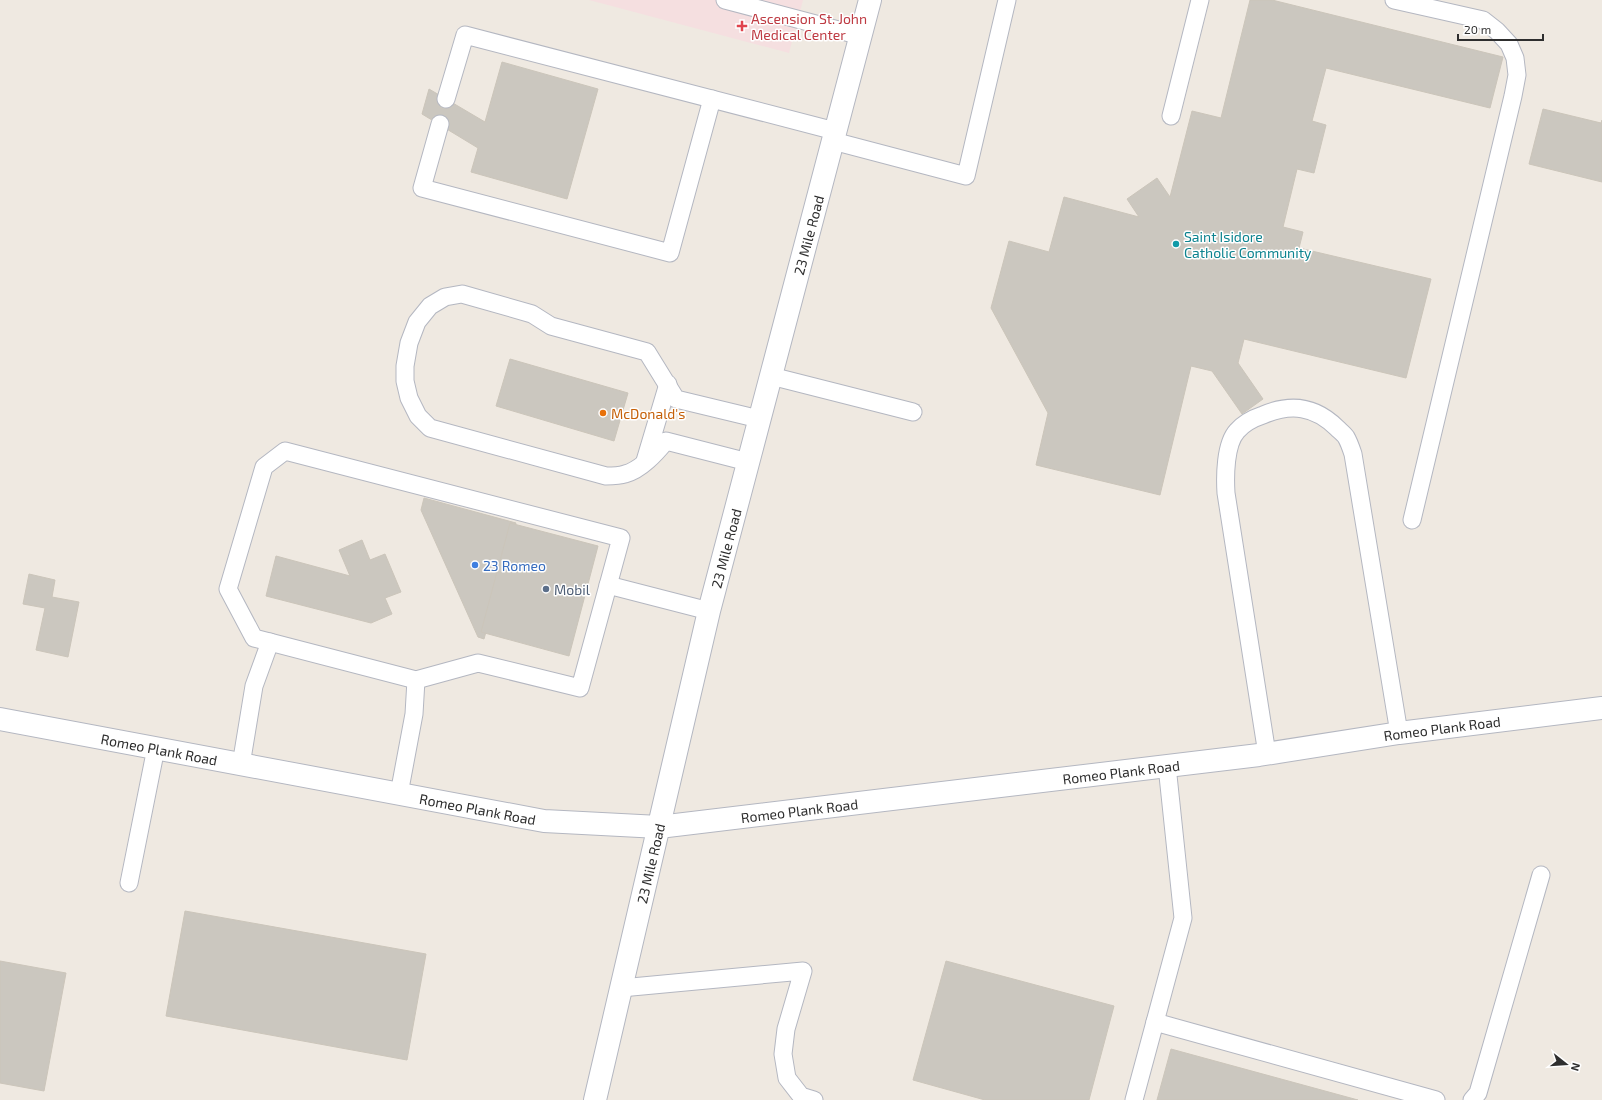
<svg xmlns="http://www.w3.org/2000/svg" width="1602" height="1100" viewBox="0 0 1602 1100" font-family="'Exo 2',sans-serif">
	<style>
		.medical { fill: #f5dfe0 }
		.building { fill: #cbc7bf; stroke: #cbc5ba }
		.lines { fill: none; stroke-linecap: round; stroke-linejoin: round }
		.lane-casing { stroke: #b4b7c1; stroke-width: 19 }
		.secondary-casing { stroke: #b4b7c1; stroke-width: 24 }
		.lane { stroke: #fff; stroke-width: 17 }
		.secondary { stroke: #fff; stroke-width: 22 }
		.health-dot { fill: #e0444e; stroke: #fff; stroke-width: 1.5 }
		.culture-dot { fill: #0f9aa8; stroke: #fff; stroke-width: 1.5 }
		.food-dot { fill: #e8710a; stroke: #fff; stroke-width: 1.5 }
		.shop-dot { fill: #3f7fe0; stroke: #fff; stroke-width: 1.5 }
		.service-dot { fill: #5c6f8a; stroke: #fff; stroke-width: 1.5 }
		.labels { text-anchor: middle; dominant-baseline: central; stroke-width: 3; stroke-linejoin: round; paint-order: stroke }
		.health-label { font-size: 14px; fill: #be3a42; stroke: #fff; text-anchor: start }
		.street-label { font-size: 14px; fill: #2e2e2e; stroke: #fff }
		.culture-label { font-size: 14px; fill: #0d838f; stroke: #fff; text-anchor: start }
		.food-label { font-size: 14px; fill: #c56008; stroke: #fff; text-anchor: start }
		.shop-label { font-size: 14px; fill: #366cbe; stroke: #fff; text-anchor: start }
		.service-label { font-size: 14px; fill: #4e5e75; stroke: #fff; text-anchor: start }
	</style>
	<rect width="100%" height="100%" fill="#efe9e1"/>
	<path class="medical" d="M589,0h214l-14,53z"/>
	<g class="building">
		<path d="M1250,0h22l231,57 -13,51 -164,-40 -14,53 14,4 -12,48 -17,-4 -14,58 20,5 -4,16 132,31 -25,99 -162,-39 -6,24 25,36 -21,15 -30,-43 -21,-5 -31,129 -124,-30 12,-52 -57,-105 18,-67 40,11 15,-55 75,20 -12,-18 30,-21 13,19 22,-86 29,7z"/>
		<path d="M502,62l96,27 -31,110 -96,-27 7,-24 -56,-34 7,-25 56,33z"/>
		<path d="M1543,109l58,14 1,-3v62l-73,-18z"/>
		<path d="M510,359l118,34 -14,48 -118,-35z"/>
		<path d="M424,498l92,25 -32,116 -6,-2 -57,-127z"/>
		<path d="M510,523l88,23 -29,110 -88,-24z"/>
		<path d="M362,540l8,20 15,-6 16,38 -16,6 7,16 -21,9 -105,-27 10,-40 74,20 -11,-26z"/>
		<path d="M29,574l26,6 -3,17 27,5 -11,55 -32,-7 9,-42 -22,-4z"/>
		<path d="M185,911l241,43 -19,106 -241,-44z"/>
		<path d="M0,961l66,12 -22,118 -44,-8z"/>
		<path d="M946,961l168,45 -25,94h-104l-72,-20z"/>
		<path d="M1171,1049l187,51h-201z"/>
	</g>
	<g class="lines">
		<g class="lane-casing">
			<g id="lane">
				<path d="M725,0l136,36"/>
				<path d="M1394,0l89,20 14,11 12,13 6,14 2,17 -4,21 -101,424"/>
				<path d="M446,99l19,-64 370,96"/>
				<path d="M1171,116l29,-116"/>
				<path d="M440,124l-18,64 248,65 42,-154"/>
				<path d="M833,141l133,35 41,-176"/>
				<path d="M771,376l142,36"/>
				<path d="M285,451l336,87 -41,150 -102,-25 -62,17 -162,-42 -26,-49 36,-122z"/>
				<path d="M645,461l23,-77"/>
				<path d="M748,462l-82,-21c-10,12 -25,29 -41,33 -6,2 -13,2 -19,2l-176,-48 -12,-12 -9,-18 -4,-17v-15l4,-23 8,-21 13,-16 15,-9 17,-3 70,20 19,12 96,26 29,47 83,20"/>
				<path d="M608,585l101,26"/>
				<path d="M1267,754l-41,-261c-1,-16 -1,-49 11,-62 6,-7 17,-13 26,-16 28,-12 52,-9 74,13 3,3 7,6 9,9 3,5 5,11 7,17l46,279"/>
				<path d="M241,765l13,-79 16,-44"/>
				<path d="M399,794l15,-80 2,-34"/>
				<path d="M129,883l27,-135"/>
				<path d="M621,988l182,-17 -17,58 -3,25 4,24 14,18 13,4"/>
				<path d="M1155,1022l281,78"/>
				<path d="M1134,1100l49,-182 -16,-152"/>
				<path d="M1472,1100l6,-7 63,-218"/>
			</g>
		</g>
		<g class="secondary-casing">
			<g id="secondary">
				<path id="s1" d="M0,719l544,102 115,6 600,-72 140,-22 203,-25"/>
				<path id="s2" d="M595,1100l114,-489 161,-611"/>
			</g>
		</g>
		<use href="#lane" class="lane"/>
		<use href="#secondary" class="secondary"/>
	</g>
	<path class="health-dot" d="M740 20h4v4h4v4h-4v4h-4v-4h-4v-4h4z"/>
	<circle class="culture-dot" cx="1176" cy="244" r="4"/>
	<circle class="food-dot" cx="603" cy="413" r="4"/>
	<circle class="shop-dot" cx="475" cy="565" r="4"/>
	<circle class="service-dot" cx="546" cy="589" r="4"/>
	<g class="labels">
		<g class="health-label">
			<text x="751" y="18">Ascension St. John<tspan x="751" dy="16">Medical Center</tspan></text>
		</g>
		<g class="street-label">
			<text stroke="none"><textPath href="#s2" startOffset="891">23 Mile Road</textPath></text>
			<text stroke="none"><textPath href="#s2" startOffset="567">23 Mile Road</textPath></text>
			<text stroke="none"><textPath href="#s1" startOffset="1458">Romeo Plank Road</textPath></text>
			<text stroke="none"><textPath href="#s1" startOffset="162">Romeo Plank Road</textPath></text>
			<text stroke="none"><textPath href="#s1" startOffset="1134">Romeo Plank Road</textPath></text>
			<text stroke="none"><textPath href="#s1" startOffset="486">Romeo Plank Road</textPath></text>
			<text stroke="none"><textPath href="#s1" startOffset="810">Romeo Plank Road</textPath></text>
			<text stroke="none"><textPath href="#s2" startOffset="243">23 Mile Road</textPath></text>
		</g>
		<g class="culture-label">
			<text x="1184" y="236">Saint Isidore<tspan x="1184" dy="16">Catholic Community</tspan></text>
		</g>
		<g class="food-label">
			<text x="611" y="413">McDonald's</text>
		</g>
		<g class="shop-label">
			<text x="483" y="565">23 Romeo</text>
		</g>
		<g class="service-label">
			<text x="554" y="589">Mobil</text>
		</g>
	</g>
	<g transform="translate(1566 1064) rotate(107)" stroke="#ffffff" stroke-width="3" paint-order="stroke">
	<path d="M0-3L7 15L0 10L-7 15Z" fill="#2e2e2e"/>
	<text y="-6" font-size="11" font-weight="bold" text-anchor="middle" fill="#2e2e2e">N</text>
	</g>
	<path d="M1458 34v6h85v-6" fill="none" stroke="#2e2e2e" stroke-width="2"/>
	<text x="1464" y="34" font-size="12" fill="#2e2e2e" stroke="#ffffff" stroke-width="3" paint-order="stroke">20 m</text>
</svg>
